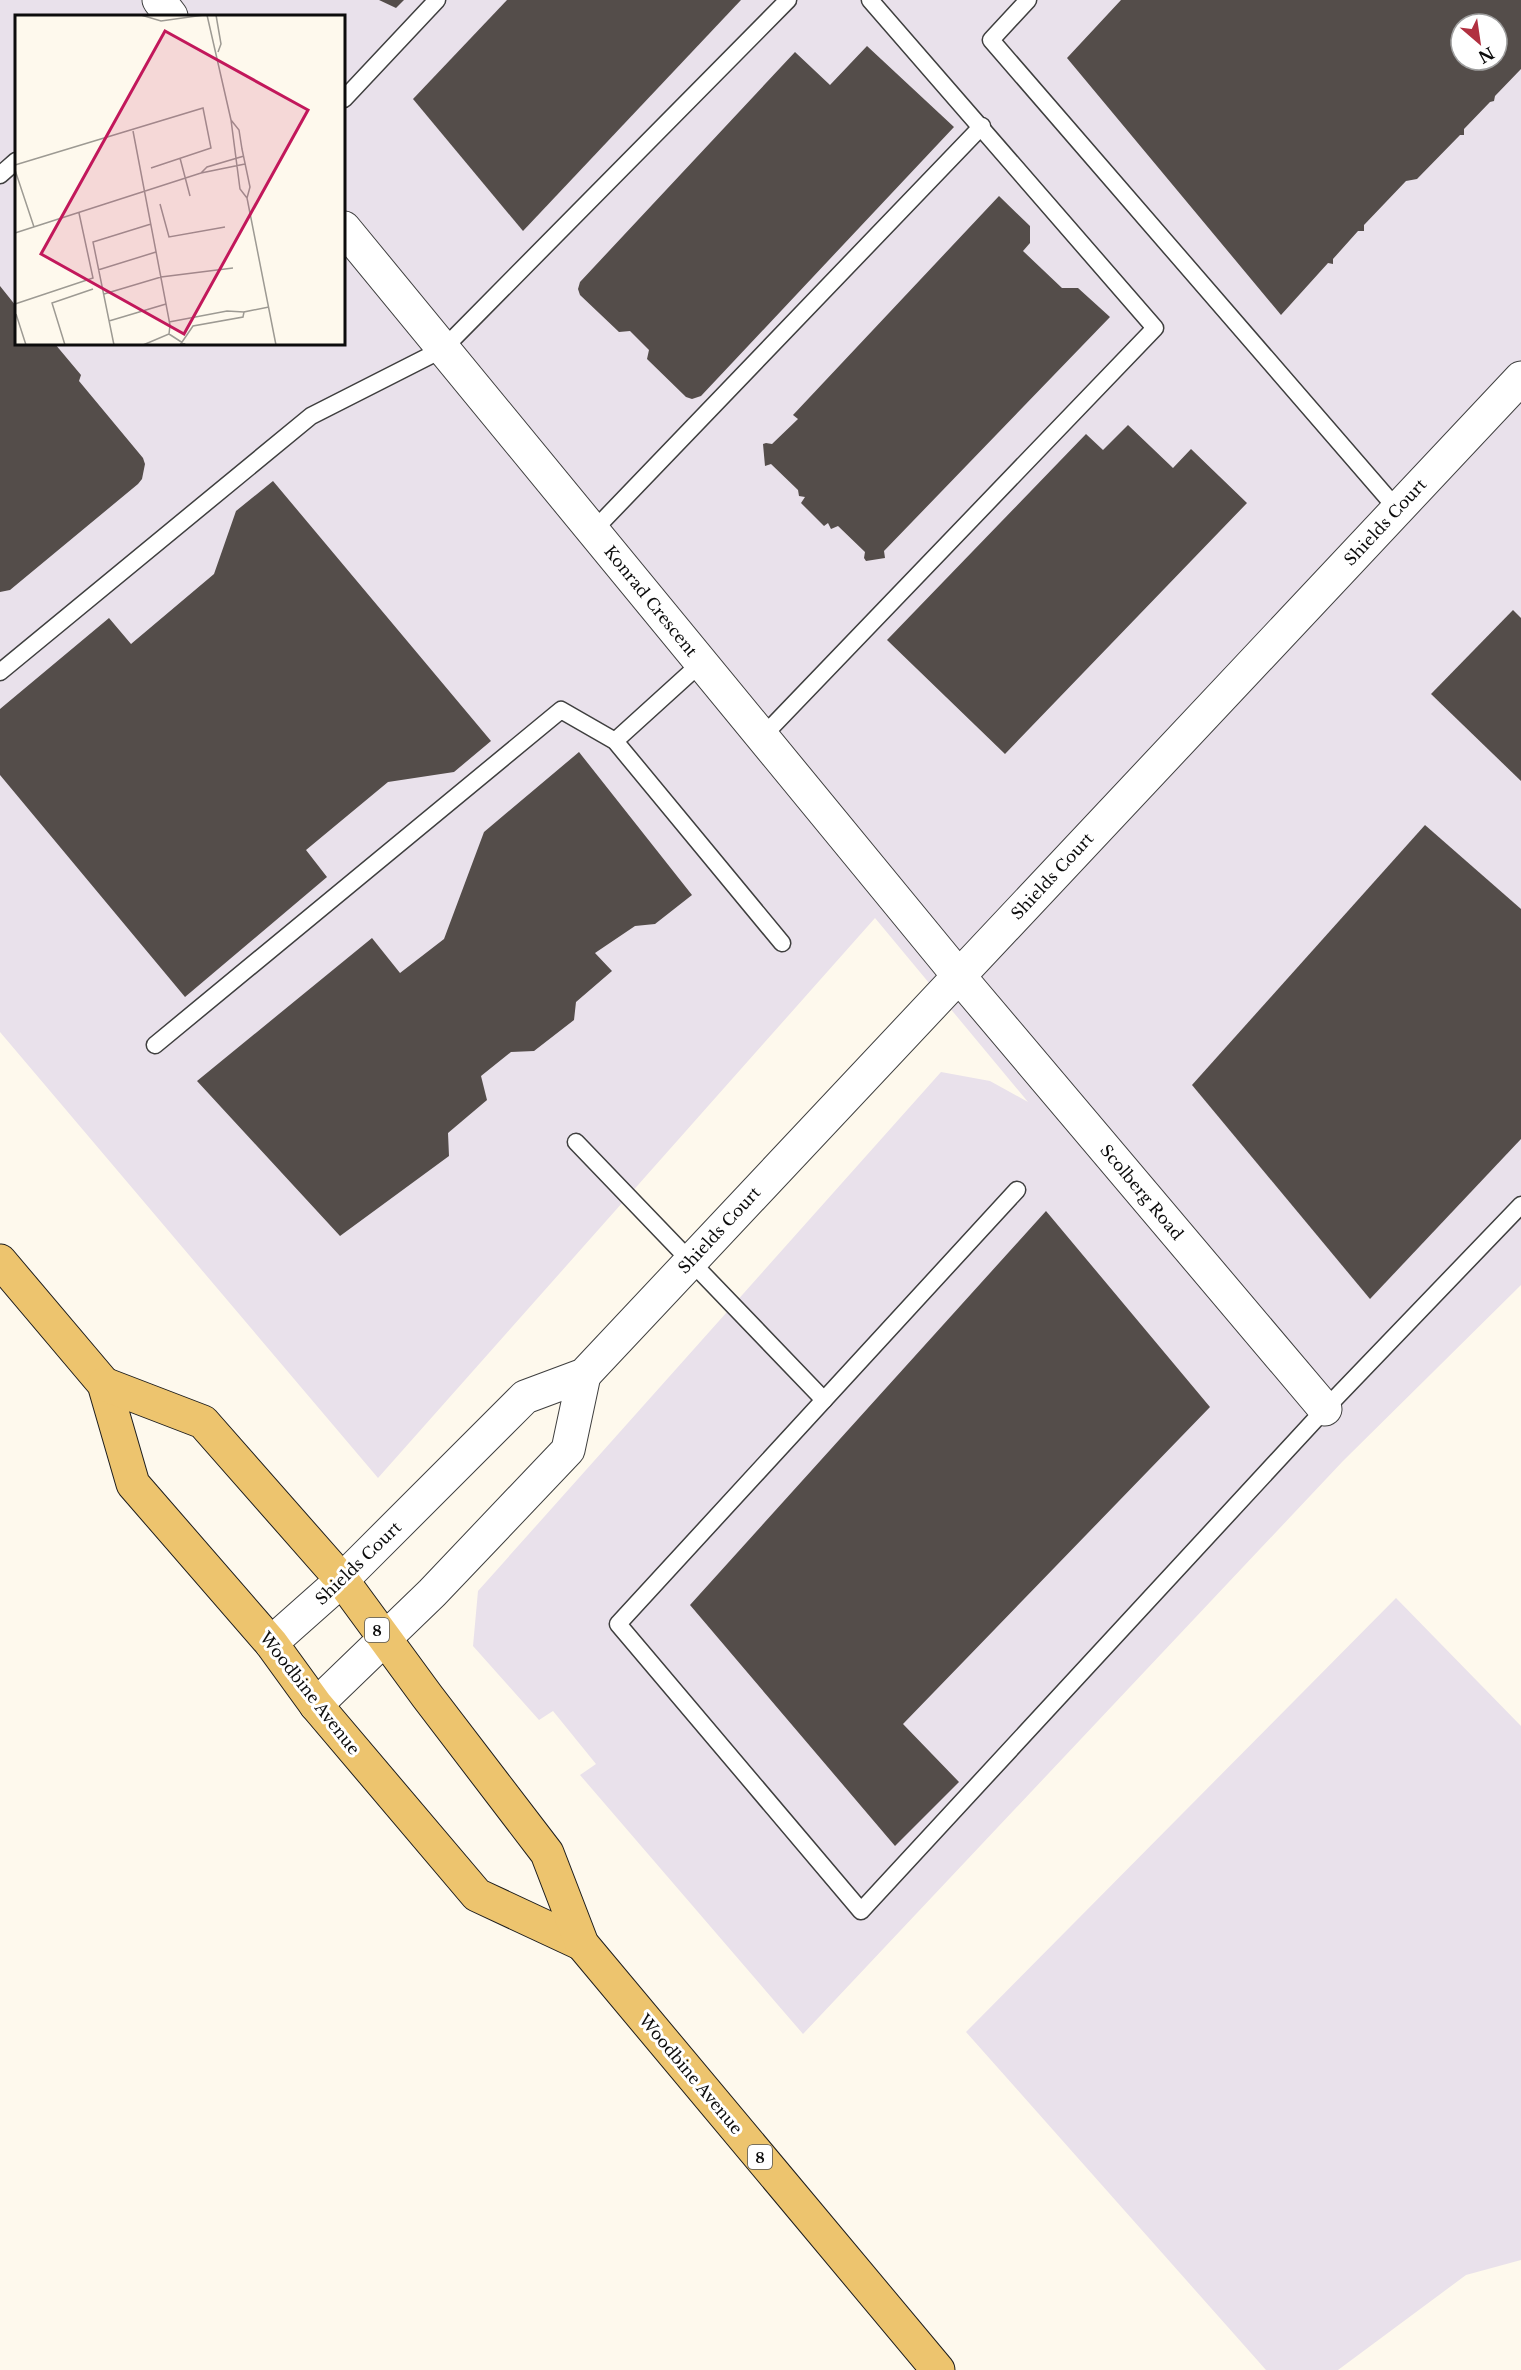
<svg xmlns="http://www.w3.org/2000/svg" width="1521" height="2370" viewBox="0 0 1521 2370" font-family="'Libre Baskerville',serif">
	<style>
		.industrial { fill: #e9e1eb; fill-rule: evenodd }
		.building { fill: #544d4a; fill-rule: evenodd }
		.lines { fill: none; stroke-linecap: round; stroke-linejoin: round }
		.service-casing { stroke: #3f3f3f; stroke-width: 19 }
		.minor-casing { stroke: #3f3f3f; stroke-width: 35 }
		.primary-casing { stroke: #1d1d1d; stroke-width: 35 }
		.service { stroke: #fff; stroke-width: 16 }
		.minor { stroke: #fff; stroke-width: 33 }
		.primary { stroke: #edc46e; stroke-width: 33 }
		.labels { text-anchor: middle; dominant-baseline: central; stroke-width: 6; stroke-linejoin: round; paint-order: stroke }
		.shield { fill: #fff; stroke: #555; stroke-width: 1.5 }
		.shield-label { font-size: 15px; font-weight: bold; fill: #0c0c0c }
		.street-label { font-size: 16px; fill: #0c0c0c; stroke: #fff }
		.inset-road { fill: none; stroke: #9d9a93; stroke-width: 1.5 }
		.view { fill: #c2185b; fill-opacity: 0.15; stroke: #c2185b; stroke-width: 3 }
		.inset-edge { fill: none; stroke: #0c0c0c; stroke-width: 3 }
	</style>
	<rect width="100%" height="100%" fill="#fef9ed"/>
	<g class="industrial">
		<path d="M0,0h1521v1285l-178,176 -540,573 -223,-259 16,-11 -43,-53 -14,9 -66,-74 5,-55 463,-519 49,9 38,21 -153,-184 -497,560 -378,-446zM16,16h328v328h-328zM1461,24h36v36h-36z"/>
		<path d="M1396,1598l125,128v534l-55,15 -128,95h-72l-300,-338z"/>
	</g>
	<g class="building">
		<path d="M379,0h25l-8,8z"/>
		<path d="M507,0h234l-218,231 -110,-132z"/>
		<path d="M1121,0h400v69l-26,27 -1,5 -4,1 -26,27v6h-4l-43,44 -11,2 -42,44v6h-6l-25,28v5l-5,-1 -47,52 -214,-257zM1461,24h36v36h-36z"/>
		<path d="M867,46l87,81 -253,269 -9,3 -6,-2 -39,-38 2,-9 -19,-19 -11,1 -39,-37 -2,-6 2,-7 215,-230 35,33z"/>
		<path d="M999,196l31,30v17l-7,8 39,37h16l32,29 -226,234 1,7 -19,3 -2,-3 1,-6 -27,-26 -7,3 -3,-6 -4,3 -23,-23 4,-6 -6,-1 -1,-6 -27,-26 -6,2 -2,-22 3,-1 6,1 26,-25 -5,-4z"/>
		<path d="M0,286l16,20v38h39l26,31 -2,6 64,77 2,6 -3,15 -4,5 -128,106 -10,2z"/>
		<path d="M1128,425l45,43 18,-19 56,54 -242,251 -118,-114 199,-206 17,16z"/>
		<path d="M273,481l218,260 -37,31 -66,10 -82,68 21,27 -142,120 -185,-222v-66l109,-91 22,26 83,-70 22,-63z"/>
		<path d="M1513,610l8,8v163l-90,-87z"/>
		<path d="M579,752l113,143 -37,29 -20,2 -40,27 17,18 -36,31 -2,18 -40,31 -23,1 -30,24 6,24 -39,33 1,23 -109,80 -143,-155 175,-143 28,35 44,-34 40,-107z"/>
		<path d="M1425,825l96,84v230l-151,160 -178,-214z"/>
		<path d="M1046,1211l164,196 -307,317 56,58 -64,64 -205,-241z"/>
	</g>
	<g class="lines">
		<g class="service-casing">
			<g id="service">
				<path d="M1028,0l-37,40 406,469"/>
				<path d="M344,99l93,-99"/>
				<path d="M0,175l16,-14"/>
				<path d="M593,531l389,-405"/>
				<path d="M0,672l311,-256 132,-67 345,-349"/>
				<path d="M762,737l393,-409 -285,-328"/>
				<path d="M615,741l86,-78"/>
				<path d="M155,1045l406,-335 54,31 167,202"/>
				<path d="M576,1142l248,258"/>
				<path d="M1017,1190l-399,434 243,287 464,-502 196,-204"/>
			</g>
		</g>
		<g class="minor-casing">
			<g id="minor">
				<path d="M159,0l12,16"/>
				<path d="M344,228l614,747 367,434"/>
				<path d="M271,1643l71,-63 183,-183 59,-22 937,-997"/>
				<path d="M316,1705l116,-112 136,-143 16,-75"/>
			</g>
		</g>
		<g class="primary-casing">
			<g id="primary">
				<path d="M0,1261l104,123 29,100 138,159 45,62 161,190 105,49"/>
				<path d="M104,1384l99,38 139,158 85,116 120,157 35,91 356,426"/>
			</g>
		</g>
		<use href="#service" class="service"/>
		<use href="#minor" class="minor"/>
		<use href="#primary" class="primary"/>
	</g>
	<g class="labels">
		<g class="shield">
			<rect x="365" y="1618" width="24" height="24" rx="4.5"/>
			<rect x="748" y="2145" width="24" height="24" rx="4.5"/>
		</g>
		<g class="shield-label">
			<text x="377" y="1630">8</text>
			<text x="760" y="2157">8</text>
		</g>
		<g class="street-label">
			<text transform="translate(1385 522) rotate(-47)">Shields Court</text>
			<text transform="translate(651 601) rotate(51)">Konrad Crescent</text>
			<text transform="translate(1052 876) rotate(-47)">Shields Court</text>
			<text transform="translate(1142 1192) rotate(50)">Scolberg Road</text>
			<text transform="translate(719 1230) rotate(-47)">Shields Court</text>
			<text transform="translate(358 1563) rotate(-44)">Shields Court</text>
			<text transform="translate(310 1693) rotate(52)">Woodbine Avenue</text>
			<text transform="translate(691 2074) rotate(50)">Woodbine Avenue</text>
		</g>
	</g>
	<g transform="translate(15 15)">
		<rect width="330" height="330" fill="#fef9ed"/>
		<path class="inset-road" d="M126,0l20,6 43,-6M192,0l24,105 9,69 7,9M201,0l5,29 -3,8M216,105l8,10 3,19 8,38 -3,11 29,147M118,116l37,194 -1,9 -26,11M165,143l10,38M0,150l188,-57 8,40 -60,20M0,155l19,57M186,158l6,-6 37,-11M145,189l9,33 56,-10M0,218l186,-60 44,-9M83,255l58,-18M89,279l57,-17 72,-9M0,289l78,-26 -14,-65M1,299l10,31M94,306l57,-17M154,307l58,-11 17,1M154,319l17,11M50,330l-13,-42 41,-14M99,330l-21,-103 58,-18M165,330l13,-19 50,-9 1,-5 25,-5"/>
		<path class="view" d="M150,16l143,79 -124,224 -143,-80z"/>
		<rect width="330" height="330" class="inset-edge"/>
	</g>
	<g transform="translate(1479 42) rotate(151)"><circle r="28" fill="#ffffff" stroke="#9e9e9e" stroke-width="1.5"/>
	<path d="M0-4.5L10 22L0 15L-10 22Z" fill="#b13040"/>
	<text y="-9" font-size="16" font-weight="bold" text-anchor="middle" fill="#0c0c0c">N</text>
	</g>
</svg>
